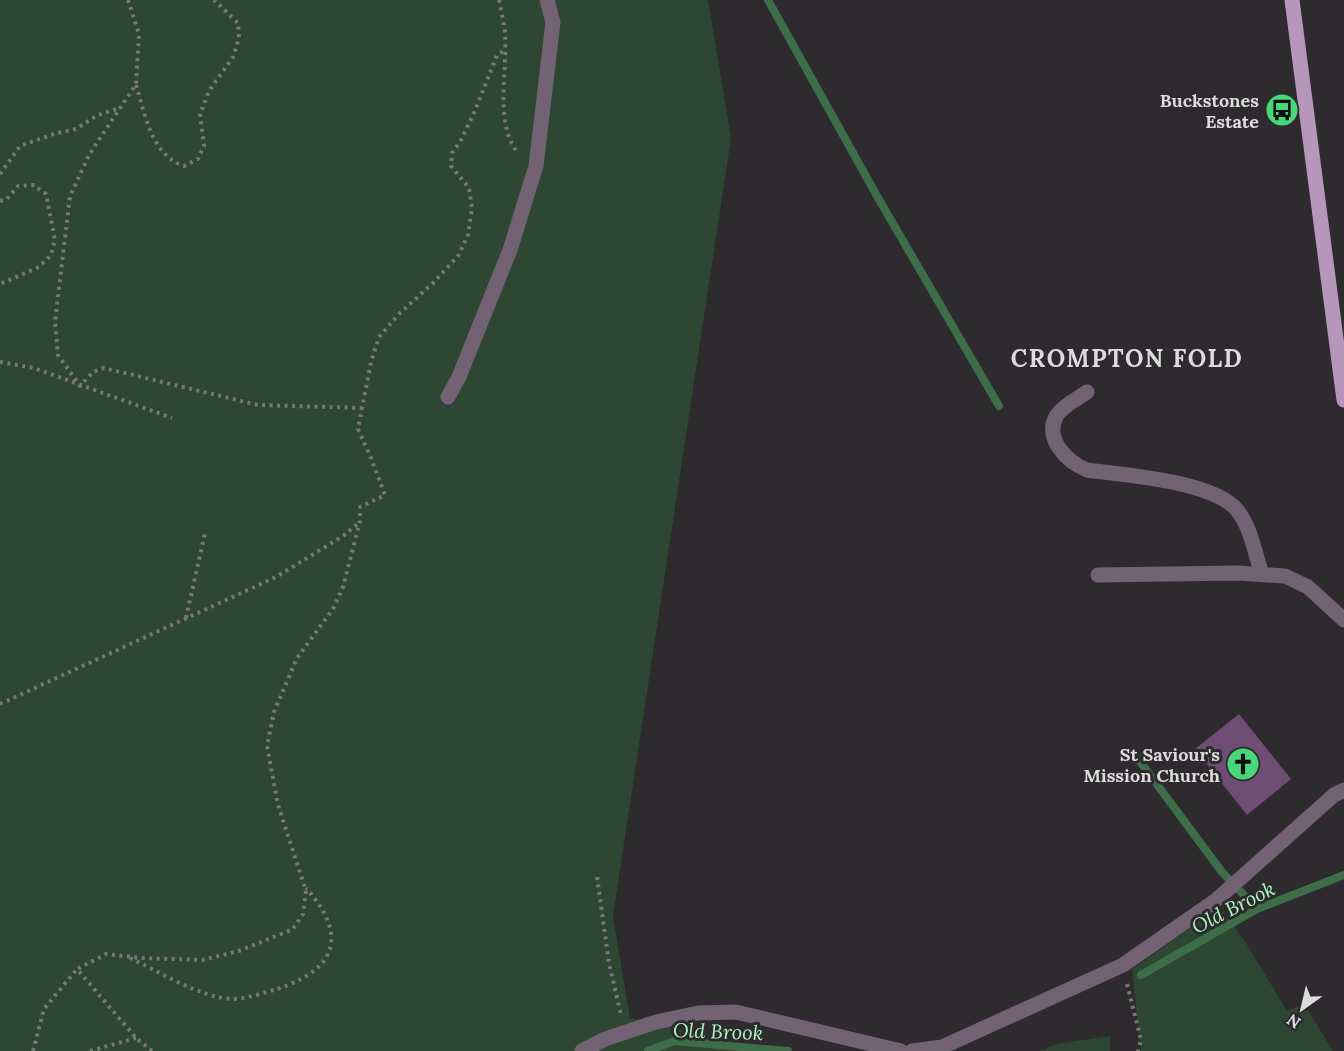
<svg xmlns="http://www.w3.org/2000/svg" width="1344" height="1051" viewBox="0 0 1344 1051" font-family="Lora,serif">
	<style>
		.green { fill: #2d4733 }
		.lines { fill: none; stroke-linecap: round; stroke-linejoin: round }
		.stream { stroke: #3e6d4a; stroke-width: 8 }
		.building { fill: #704d75 }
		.path { stroke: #797779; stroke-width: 4; stroke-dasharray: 3 4.5; stroke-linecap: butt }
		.minor { stroke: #726274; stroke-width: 15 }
		.major { stroke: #b796bc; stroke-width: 15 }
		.labels { text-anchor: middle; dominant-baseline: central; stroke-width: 6; stroke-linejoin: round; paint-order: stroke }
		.poi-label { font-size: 18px; font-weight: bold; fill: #dddbdd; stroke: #2e2b2e; text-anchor: end }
		.water-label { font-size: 20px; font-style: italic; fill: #aaf4bb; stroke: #2e2b2e }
		.district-label { font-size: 24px; font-weight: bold; letter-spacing: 1.5px; fill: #dddbdd; stroke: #2e2b2e }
	</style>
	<rect width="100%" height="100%" fill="#2e2b2e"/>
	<g class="green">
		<path d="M0,0h708l23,138 -118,778 17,102 143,33h-773z"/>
		<path d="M1220,907l26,36 41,68 17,-7 29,47h-192l-9,-82z"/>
		<path d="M1110,1036v15h-70l17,-7z"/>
	</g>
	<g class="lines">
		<g class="stream">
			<path d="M768,0l109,196 122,210"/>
			<path d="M1138,759l84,113 35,37"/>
			<path d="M1141,975l116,-66 87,-34"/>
			<path d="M648,1051l26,-10 114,10"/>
		</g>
	</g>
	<path class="building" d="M1239,714l52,65 -44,36 -52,-66z"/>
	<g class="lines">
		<g class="path">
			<path d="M128,0l11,34 -3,50 -47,71 -19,41 -15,126 3,33 22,31 13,-14 11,-4 154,37 104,3"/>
			<path d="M499,0c2,11 5,22 6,33 3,36 -11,88 12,119"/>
			<path d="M136,85c9,29 15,70 48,81l14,-7 6,-13 -4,-32 9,-23 24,-34 6,-19 -1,-15 -24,-23"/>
			<path d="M0,174l20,-28 34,-12 22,-5 22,-14 22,-7"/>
			<path d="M0,201l7,-2 11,-13 16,-1 12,9 9,46 -4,15 -12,12 -39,17"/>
			<path d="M0,362l34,6 138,50"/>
			<path d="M186,618l19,-85"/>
			<path d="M0,704l276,-127 67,-41 17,-14"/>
			<path d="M597,877l12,86 12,52"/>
			<path d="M130,958c28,13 71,40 102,41 14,0 31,-6 45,-10 59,-19 72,-53 29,-101"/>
			<path d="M1127,984l14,56 -3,11"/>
			<path d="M33,1051l11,-42 33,-40"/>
			<path d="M90,1051l46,-13"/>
			<path d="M152,1051l-16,-13 -59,-69 29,-15 34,4 62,2 37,-9 54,-22 10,-15 3,-23 -28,-86 -11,-59 7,-34 23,-54 36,-49 10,-22 17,-66v-14l25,-12 -14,-37 -13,-29 13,-67 8,-25 19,-22 36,-33 24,-26 10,-21 4,-27 -3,-20 -18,-22 1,-13 9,-13 14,-29 22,-56 8,-5"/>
		</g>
		<g class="minor">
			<path d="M1087,392c-10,7 -23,13 -30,23 -14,23 10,47 30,55 37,5 126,11 150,40 14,17 18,44 25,64"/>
			<path d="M448,397l11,-20 51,-127 26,-84 17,-144 -6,-22"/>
			<path d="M1098,575l140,-2 47,3 23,11 36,33"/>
			<path d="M582,1051l23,-12 51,-17 42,-9 38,-1 165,39"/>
			<path d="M912,1051l30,-4 181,-82 92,-64 119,-106 10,-5"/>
		</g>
		<path class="major" d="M1292,0l52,400"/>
	</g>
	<defs>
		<g id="bus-disc" transform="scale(1.725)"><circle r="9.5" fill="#48d779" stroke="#2e2b2e"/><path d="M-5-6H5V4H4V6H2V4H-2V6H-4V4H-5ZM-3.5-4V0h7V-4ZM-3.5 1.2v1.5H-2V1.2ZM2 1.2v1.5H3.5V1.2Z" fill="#111"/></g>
		<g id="church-disc" transform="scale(1.725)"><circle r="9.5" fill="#48d779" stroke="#2e2b2e"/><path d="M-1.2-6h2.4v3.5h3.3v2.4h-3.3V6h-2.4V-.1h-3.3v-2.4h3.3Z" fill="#111"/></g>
	</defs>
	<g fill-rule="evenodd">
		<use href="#bus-disc" x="1282" y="110"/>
		<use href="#church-disc" x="1243" y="764"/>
	</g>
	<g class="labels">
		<g class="poi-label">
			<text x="1259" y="100">Buckstones<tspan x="1259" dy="21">Estate</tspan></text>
			<text x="1220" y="754">St Saviour's<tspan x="1220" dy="21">Mission Church</tspan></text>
		</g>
		<g class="water-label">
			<text transform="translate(1233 907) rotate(-27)">Old Brook</text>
			<text transform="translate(718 1031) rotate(2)">Old Brook</text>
		</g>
		<g class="district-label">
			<text x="1127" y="358">CROMPTON FOLD</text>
		</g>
	</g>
	<g transform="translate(1302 1009) rotate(214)" stroke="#2e2b2e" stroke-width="4.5" paint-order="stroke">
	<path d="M0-4.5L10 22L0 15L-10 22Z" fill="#dddbdd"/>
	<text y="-9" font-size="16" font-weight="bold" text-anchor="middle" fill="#dddbdd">N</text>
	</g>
</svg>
